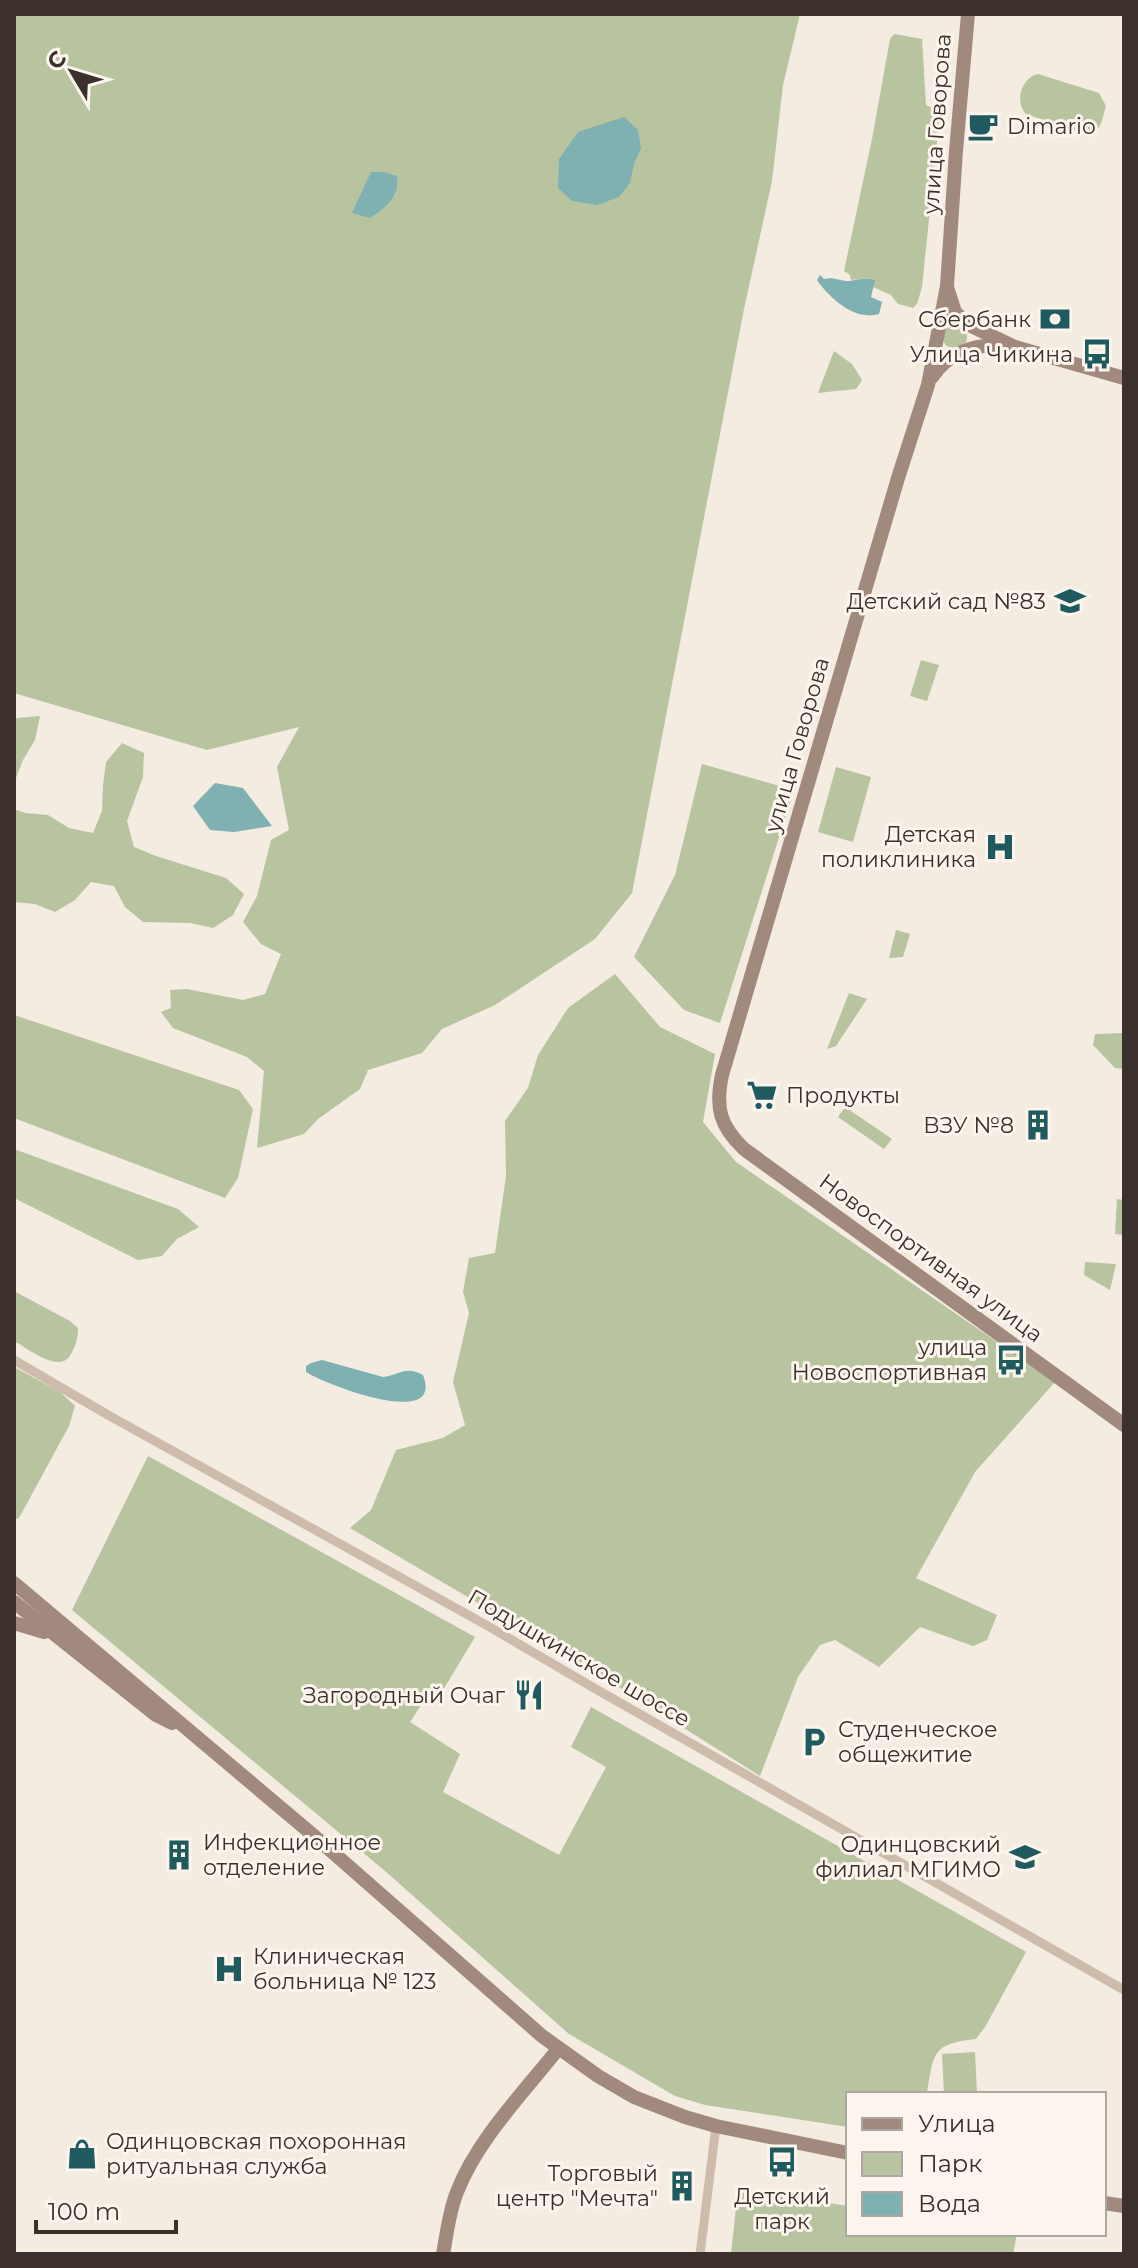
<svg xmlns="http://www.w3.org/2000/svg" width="1138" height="2268" viewBox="0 0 1138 2268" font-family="Montserrat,sans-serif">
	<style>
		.green { fill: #b8c4a0 }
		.water { fill: #7fb0b2 }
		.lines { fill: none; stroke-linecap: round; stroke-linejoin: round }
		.street { stroke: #cdbbac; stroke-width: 9 }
		.secondary { stroke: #a18a7d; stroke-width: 14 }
		.labels { text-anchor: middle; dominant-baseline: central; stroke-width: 6; stroke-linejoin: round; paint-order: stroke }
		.street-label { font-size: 22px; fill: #3b302b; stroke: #fbf5ee }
		.poi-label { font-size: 22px; fill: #3b302b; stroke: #fbf5ee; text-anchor: end }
	</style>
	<rect width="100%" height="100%" fill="#f4ebe1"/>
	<g class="green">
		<path d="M14,14h786l-17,71 -11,96 -28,128 -112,584 -37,46 -100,66 -53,24 -20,24 -54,17 -8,19 -42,30 -14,15 -47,14 7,-77 -17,-14 -74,-29 -12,-16 10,-4 -1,-18 17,-1 56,11 22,-6 16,-40 -20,-10 -18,-22 14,-26 14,-56 18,-10 -12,-63 22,-40 -92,23 -193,-57z"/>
		<path d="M894,34l28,5 4,66 14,7 -18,175 -5,17 -4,4 -15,-4 -7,-9 -18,-8 1,-7 -6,-2 -17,2 -1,-5 -6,-4 28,-132 18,-100z"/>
		<path d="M1038,74l61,19 7,13c-4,12 -4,26 -18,29l-62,-21c-12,-12 -4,-37 12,-40z"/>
		<circle cx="955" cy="337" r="12"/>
		<path d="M834,351l18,13 10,16 -6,9 -38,4z"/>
		<path d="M921,660l18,5 -12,36 -17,-5z"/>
		<path d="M40,716l-5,24 -12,20 -9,23v-61l3,-4z"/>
		<path d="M122,743l22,10 -1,24 -16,44 7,26 22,9 70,22 18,16 -11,21 -20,13 -23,-5 -47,-1 -18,-15 -11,-21 -23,-4 -16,18 -20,12 -20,-8 -21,-2v-93l11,4 23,2 21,13 24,5 9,-22 1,-26 3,-23z"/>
		<path d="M702,764l92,26 -74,233 -36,-13 -50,-53 41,-82z"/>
		<path d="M836,767l35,10 -18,65 -35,-10z"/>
		<path d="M896,930l14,4 -7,23 -14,1z"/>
		<path d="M615,974l45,53 55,27 -12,68 33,40 319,220 -80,90 -59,106 81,37 -10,25 -14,6 -53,-19 -41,40 -44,-27 -15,5 -22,32 -38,99 -178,-112 -232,-136 21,-18 25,-60 47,-12 22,-13 -12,-43 16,-69 -6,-21 6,-34 26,-5 11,-77 -1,-55 23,-33 10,-33 30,-47z"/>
		<path d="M849,993l18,6 -31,47 -9,3z"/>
		<path d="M14,1015l225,75 14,19 -15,69 -13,20 -211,-80z"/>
		<path d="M1124,1033v36l-9,-1 -22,-23 2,-11z"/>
		<path d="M845,1107l47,32 -8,10 -46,-32z"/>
		<path d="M14,1149l164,60 21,18 -22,12 -15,17 -24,4 -124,-62z"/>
		<path d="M1117,1199l7,1v35l-9,-1z"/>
		<path d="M1085,1262l31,2 -6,26 -26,-15z"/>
		<path d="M14,1291l56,30 8,7c0,10 -2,17 -7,26 -11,21 -42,-5 -57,-13z"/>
		<path d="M14,1367l46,25 15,14 -6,20 -50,92 -5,2z"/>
		<path d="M148,1456l327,181 -41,68 -9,-6 -15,23 50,32 -17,38 116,63 47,-88 -35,-20 20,-40 435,245 -41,75 -9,12c-45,5 -42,14 -49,55h-79v33l-143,-22 -30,-9 -106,-62 -184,-163 -313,-261z"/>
		<path d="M975,2052l2,42h-33l-2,-40z"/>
		<path d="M738,2189l110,17v28h169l-4,20h-282z"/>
	</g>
	<g class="water">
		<path d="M624,117l14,13 3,18 -7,16 -4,19 -11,14 -22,8 -25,-4 -14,-13 1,-29 19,-27z"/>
		<path d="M371,172h12l14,4c3,20 -11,32 -27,42l-18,-5z"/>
		<path d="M820,275l4,4c9,-2 13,1 22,2 11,0 17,-5 29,-1l-4,17 11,5 -3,12c-4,1 -9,2 -14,1 -17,-1 -39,-21 -48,-35z"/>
		<path d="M215,783l28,5 29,38 -38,6 -24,-2 -17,-24z"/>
		<path d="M322,1360l61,17c16,-2 23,-12 40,-2 22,56 -99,9 -117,-3v-6l5,-3z"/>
	</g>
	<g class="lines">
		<g class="street">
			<path d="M14,1360l94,55 380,211 106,62 530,302"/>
			<path d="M700,2254l16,-128"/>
		</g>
		<g class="secondary">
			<path d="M968,14l-12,137 -9,135 -19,99 -30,93 -176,597c-7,33 -2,51 22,74l380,276"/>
			<path d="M948,290l7,22 12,12 48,23 109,31"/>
			<path d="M932,377c16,-24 43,-34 72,-31"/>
			<path d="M14,1583l299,252 229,201 56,40 36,21 51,20 31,9 132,27"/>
			<path d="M14,1602l142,113 16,8"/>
			<path d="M14,1623l30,9"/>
			<path d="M1104,2203l20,3"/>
			<path d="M443,2254c4,-21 6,-42 14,-62 20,-52 67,-100 101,-143"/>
		</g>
	</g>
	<defs>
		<g id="cafe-bare" transform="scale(2.4)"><path d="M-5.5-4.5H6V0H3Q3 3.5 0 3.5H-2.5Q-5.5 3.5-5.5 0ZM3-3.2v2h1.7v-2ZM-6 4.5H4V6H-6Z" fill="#1f5a5e" stroke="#fbf5ee" stroke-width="2.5" paint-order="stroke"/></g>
		<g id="bank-bare" transform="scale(2.4)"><path d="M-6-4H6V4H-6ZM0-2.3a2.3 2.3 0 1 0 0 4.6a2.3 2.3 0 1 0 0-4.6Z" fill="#1f5a5e" stroke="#fbf5ee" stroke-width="2.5" paint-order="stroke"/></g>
		<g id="bus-bare" transform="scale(2.4)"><path d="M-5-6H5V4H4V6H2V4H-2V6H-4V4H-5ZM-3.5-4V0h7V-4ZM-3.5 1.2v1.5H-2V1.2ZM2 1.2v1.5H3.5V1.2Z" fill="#1f5a5e" stroke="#fbf5ee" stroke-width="2.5" paint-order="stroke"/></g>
		<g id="school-bare" transform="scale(2.4)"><path d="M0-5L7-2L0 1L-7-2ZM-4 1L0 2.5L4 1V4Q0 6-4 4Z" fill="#1f5a5e" stroke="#fbf5ee" stroke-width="2.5" paint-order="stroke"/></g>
		<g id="hospital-bare" transform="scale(2.4)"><path d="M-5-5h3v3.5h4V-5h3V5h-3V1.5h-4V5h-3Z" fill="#1f5a5e" stroke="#fbf5ee" stroke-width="2.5" paint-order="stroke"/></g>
		<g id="supermarket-bare" transform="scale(2.4)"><path d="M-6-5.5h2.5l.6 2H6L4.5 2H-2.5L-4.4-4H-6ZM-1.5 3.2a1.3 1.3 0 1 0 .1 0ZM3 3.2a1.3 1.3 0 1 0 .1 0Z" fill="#1f5a5e" stroke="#fbf5ee" stroke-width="2.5" paint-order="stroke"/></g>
		<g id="building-bare" transform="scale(2.4)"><path d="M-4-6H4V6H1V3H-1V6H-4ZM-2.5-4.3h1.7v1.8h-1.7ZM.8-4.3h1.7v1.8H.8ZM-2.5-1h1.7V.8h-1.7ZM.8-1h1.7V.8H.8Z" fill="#1f5a5e" stroke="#fbf5ee" stroke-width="2.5" paint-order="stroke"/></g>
		<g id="restaurant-bare" transform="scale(2.4)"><path d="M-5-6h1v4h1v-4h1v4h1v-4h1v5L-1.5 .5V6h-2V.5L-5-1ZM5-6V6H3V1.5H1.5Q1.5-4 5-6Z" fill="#1f5a5e" stroke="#fbf5ee" stroke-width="2.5" paint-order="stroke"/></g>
		<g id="parking-bare" transform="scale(2.4)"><path d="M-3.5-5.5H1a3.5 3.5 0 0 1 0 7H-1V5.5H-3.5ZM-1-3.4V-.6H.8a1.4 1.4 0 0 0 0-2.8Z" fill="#1f5a5e" stroke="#fbf5ee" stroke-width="2.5" paint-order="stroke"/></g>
		<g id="university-bare" transform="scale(2.4)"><path d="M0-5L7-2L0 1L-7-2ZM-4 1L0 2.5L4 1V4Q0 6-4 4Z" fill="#1f5a5e" stroke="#fbf5ee" stroke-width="2.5" paint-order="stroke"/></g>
		<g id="shop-bare" transform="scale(2.4)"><path d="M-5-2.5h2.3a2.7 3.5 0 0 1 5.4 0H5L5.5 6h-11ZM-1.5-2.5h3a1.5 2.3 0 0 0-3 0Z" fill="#1f5a5e" stroke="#fbf5ee" stroke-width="2.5" paint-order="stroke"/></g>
	</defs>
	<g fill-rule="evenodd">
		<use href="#cafe-bare" x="983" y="126"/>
		<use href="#bank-bare" x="1055" y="319"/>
		<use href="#bus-bare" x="1097" y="354"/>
		<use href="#school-bare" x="1070" y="601"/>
		<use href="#hospital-bare" x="1000" y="847"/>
		<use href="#supermarket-bare" x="762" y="1095"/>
		<use href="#building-bare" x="1038" y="1125"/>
		<use href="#bus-bare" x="1011" y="1360"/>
		<use href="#restaurant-bare" x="529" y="1695"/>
		<use href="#parking-bare" x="814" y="1742"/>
		<use href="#building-bare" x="179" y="1855"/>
		<use href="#university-bare" x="1025" y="1857"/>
		<use href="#hospital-bare" x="229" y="1969"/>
		<use href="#shop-bare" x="82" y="2154"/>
		<use href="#bus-bare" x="782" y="2162"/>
		<use href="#building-bare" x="682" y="2186"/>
	</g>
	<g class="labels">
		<g class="street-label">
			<text transform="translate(937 124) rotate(-86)">улица Говорова</text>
			<text transform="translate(797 745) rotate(-74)">улица Говорова</text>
			<text transform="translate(931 1258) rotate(36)">Новоспортивная улица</text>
			<text transform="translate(579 1658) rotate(30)">Подушкинское шоссе</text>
		</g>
		<g class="poi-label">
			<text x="1007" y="126" text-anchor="start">Dimario</text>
			<text x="1031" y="319">Сбербанк</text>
			<text x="1073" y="354">Улица Чикина</text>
			<text x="1046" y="601">Детский сад №83</text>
			<text x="976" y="834">Детская<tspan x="976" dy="25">поликлиника</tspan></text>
			<text x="786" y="1095" text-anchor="start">Продукты</text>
			<text x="1014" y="1125">ВЗУ №8</text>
			<text x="987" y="1347">улица<tspan x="987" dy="25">Новоспортивная</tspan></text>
			<text x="505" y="1695">Загородный Очаг</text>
			<text x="838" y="1729" text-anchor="start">Студенческое<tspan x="838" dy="25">общежитие</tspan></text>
			<text x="203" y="1842" text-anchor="start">Инфекционное<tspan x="203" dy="25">отделение</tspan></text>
			<text x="1001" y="1844">Одинцовский<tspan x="1001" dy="25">филиал МГИМО</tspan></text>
			<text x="253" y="1956" text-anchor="start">Клиническая<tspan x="253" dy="25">больница № 123</tspan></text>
			<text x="106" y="2141" text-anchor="start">Одинцовская похоронная<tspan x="106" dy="25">ритуальная служба</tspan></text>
			<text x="658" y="2173">Торговый<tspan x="658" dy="25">центр "Мечта"</tspan></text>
			<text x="782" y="2196" text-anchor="middle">Детский<tspan x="782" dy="25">парк</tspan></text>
		</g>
	</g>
	<rect width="1138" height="2268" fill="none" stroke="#3b302b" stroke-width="32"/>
	<rect x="846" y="2092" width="260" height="144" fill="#fbf5ee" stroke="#aea6a0" stroke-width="2"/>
	<rect x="862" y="2118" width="40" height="12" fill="#a18a7d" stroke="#aea6a0" stroke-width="2"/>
	<text x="918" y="2132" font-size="24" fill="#3b302b">Улица</text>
	<rect x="862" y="2152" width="40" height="24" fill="#b8c4a0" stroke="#aea6a0" stroke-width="2"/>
	<text x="918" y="2172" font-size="24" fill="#3b302b">Парк</text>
	<rect x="862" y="2192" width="40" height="24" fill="#7fb0b2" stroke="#aea6a0" stroke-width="2"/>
	<text x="918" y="2212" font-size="24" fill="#3b302b">Вода</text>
	<g transform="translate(72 72) rotate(308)" stroke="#fbf5ee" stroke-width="6" paint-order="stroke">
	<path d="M0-6L14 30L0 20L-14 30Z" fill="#3b302b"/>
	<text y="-12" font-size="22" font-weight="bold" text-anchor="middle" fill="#3b302b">С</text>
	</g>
	<path d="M36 2220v12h140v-12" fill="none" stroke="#3b302b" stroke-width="4"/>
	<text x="48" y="2220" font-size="24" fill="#3b302b" stroke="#fbf5ee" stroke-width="6" paint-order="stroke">100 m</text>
</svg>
